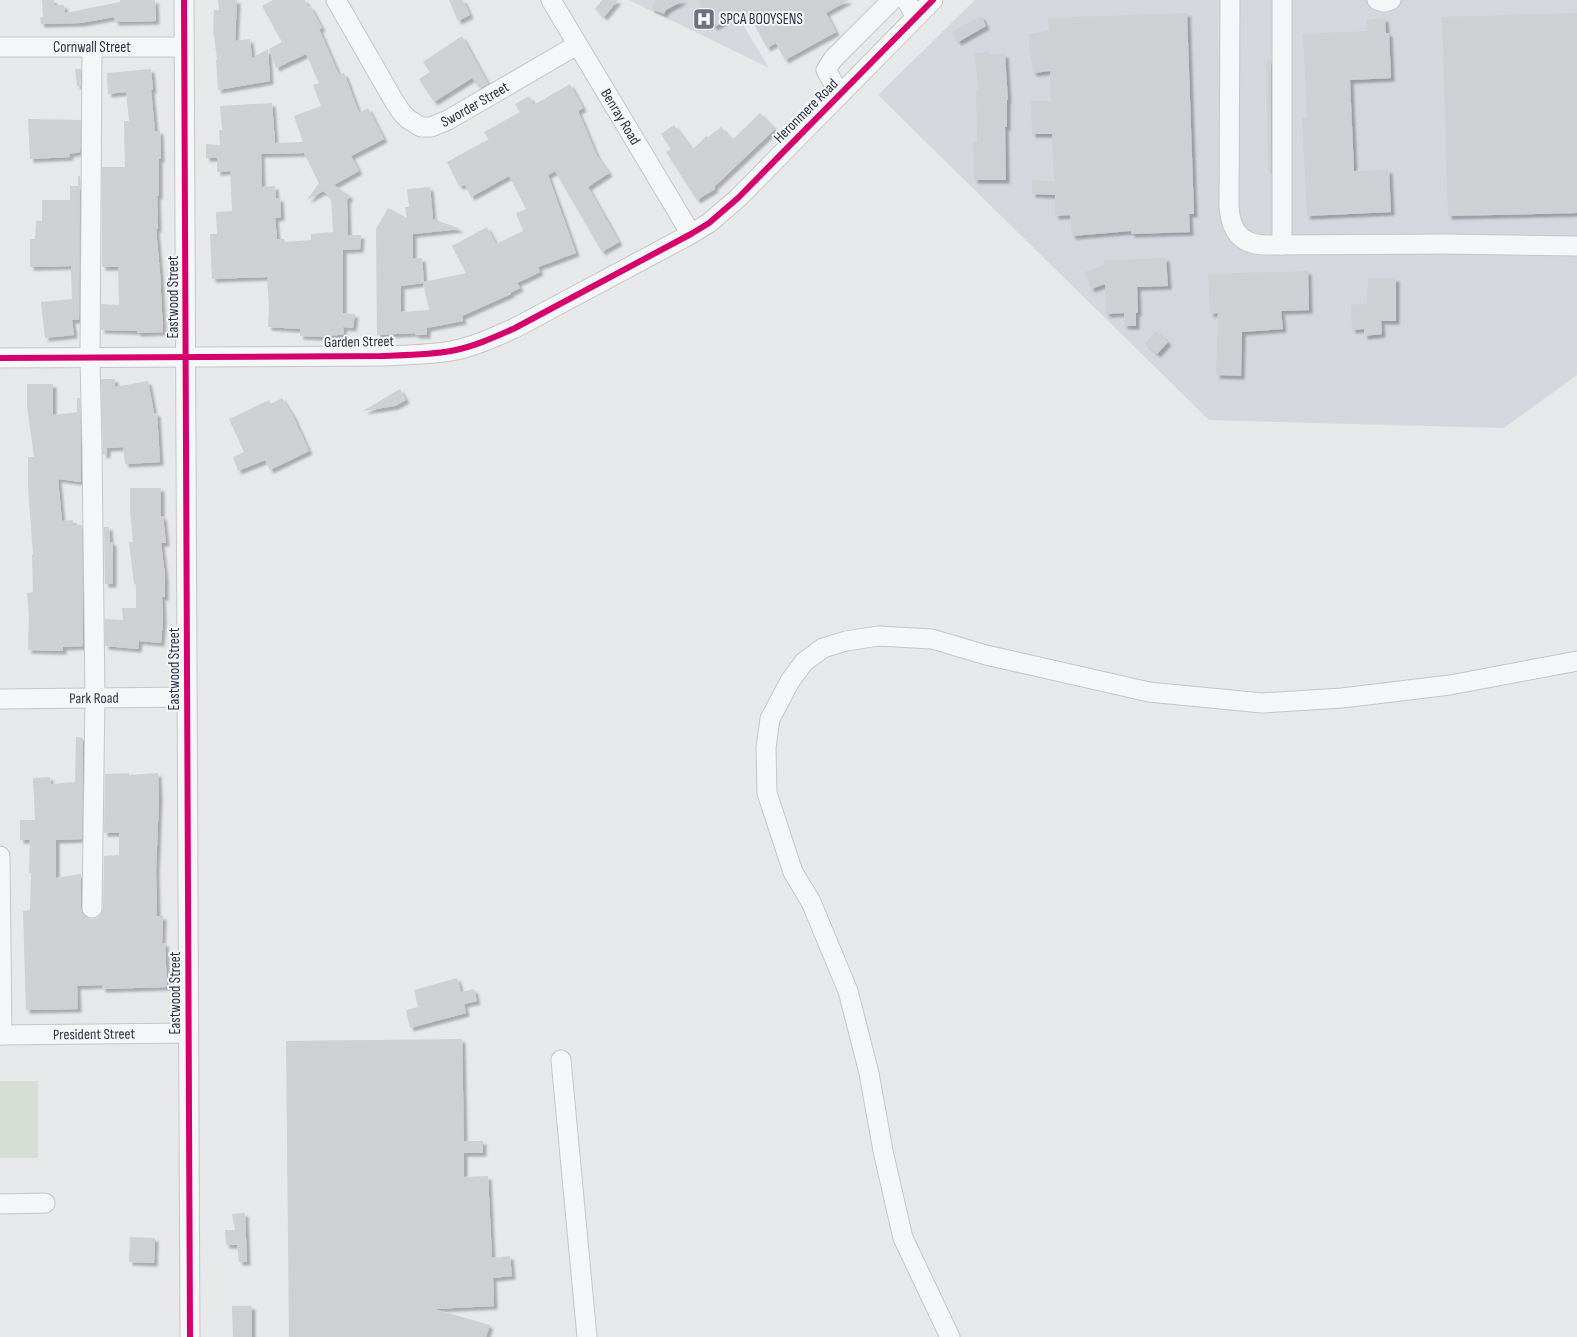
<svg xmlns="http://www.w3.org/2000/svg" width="1577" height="1337" viewBox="0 0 1577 1337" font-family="'Sofia Sans Condensed',sans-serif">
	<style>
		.built { fill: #d4d7dd }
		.green { fill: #d6ded6 }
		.building { fill: #ced0d3; fill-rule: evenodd; filter: url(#shadow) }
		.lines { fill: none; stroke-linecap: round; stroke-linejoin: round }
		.minor-casing { stroke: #c4c6c8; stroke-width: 21 }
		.minor { stroke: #f5f6f7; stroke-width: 19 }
		.cycleway-casing { stroke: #f4f6f9; stroke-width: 8 }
		.cycleway { stroke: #d6006c; stroke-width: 6 }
		.labels { text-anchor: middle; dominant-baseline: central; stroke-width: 4; stroke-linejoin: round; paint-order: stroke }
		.poi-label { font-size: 15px; fill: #2b3445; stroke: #f4f6f9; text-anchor: start }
		.street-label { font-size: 15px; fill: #2b3445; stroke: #f4f6f9 }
	</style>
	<defs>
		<filter id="shadow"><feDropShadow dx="3.5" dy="3.5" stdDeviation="1" flood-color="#0004"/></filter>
	</defs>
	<rect width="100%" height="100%" fill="#e6e8ea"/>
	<g class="built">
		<path d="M629,0h99l41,68 -61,-30z"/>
		<path d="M975,0h602v375l-73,53 -295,-8 -331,-325z"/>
	</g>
	<rect class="green" x="0" y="1081" width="38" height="77"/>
	<g class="building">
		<path d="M42,0h12v5h10l1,8 55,-11v-2h35l1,21 -41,1 -1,-5 -33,6 -40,1 -1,-6 3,-1z"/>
		<path d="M218,0h19l-2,41 15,-2 2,19 16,-9 2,32 -52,9 -2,-30h1l-3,-25h-1l1,-25h5z"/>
		<path d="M273,0h32l3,7 2,-1 12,22 -3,1 20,46 5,-2 15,40 9,-5 16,31 -33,17 8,15 -25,14 16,11 -3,4 1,35h13l-1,14 -17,1v63l12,1 -2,14 -10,-1 1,7 -20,3 -24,-1v-7l-32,-2 1,-20 -2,-30 -55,2 -2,-45h7l-1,-22 16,-1 -2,-40 -13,1v-14h-11v-14l14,1 -1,-15h3l-2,-24 52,-3 3,40 28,-1 -9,-26 27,-10 -8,-21 6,-2 -13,-29 -30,14 -7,-19 13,-7 -20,-36zM304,153l15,30 -12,17 16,-9 8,6 2,35 -22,2v6l-26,2 -1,-3h-7l-2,-21 6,-1 -1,-19h-4l-1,-12 -13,1 -1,-33z"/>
		<path d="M449,0h14l7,15 -12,6z"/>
		<path d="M602,0h16l-14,17 -9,-8z"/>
		<path d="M655,0h29l-18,10 -2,4 -13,-5z"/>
		<path d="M698,0h151l-23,13 10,19 -51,28 -9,-17 -9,5 -16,-30 -8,4 -4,-9 -25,14z"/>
		<path d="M1187,13l7,201h-5l1,18 -59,2v-3l-59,5 -2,-21 -15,1v-21l-23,-1v-14l22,1 -2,-47h-20l-1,-33h20l-1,-30 -17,2 -5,-39 21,-3 -1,-13z"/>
		<path d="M1577,13v200l-129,3 -6,-199z"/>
		<path d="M981,16l5,10 -28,16 -6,-10z"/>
		<path d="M1385,18l1,15h3l2,45 -41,2 4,91 35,-1 2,42 -84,4 -5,-99h5l-4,-83 65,-3 -1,-11z"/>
		<path d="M462,36l26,48 -8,4 -8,-10 -38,24 -15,-23 11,-7 -7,-10z"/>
		<path d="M990,52v3l15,-1 3,46h-1v27h-2l1,53h-32l-1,-38h4l-1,-52h2l-3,-37z"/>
		<path d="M1271,60v110h-3l-2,-109z"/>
		<path d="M75,69h6v17h-4z"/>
		<path d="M151,69l2,21h-2l4,41h5l1,28h-2v37h-2l1,33h-2l4,44 3,59 -26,1v-2l-36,-1v-26l18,1 -1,-38h-16v-100h23l-1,-46h5l-3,-29 -18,2 -1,-21z"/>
		<path d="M570,84l13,24 -5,3 19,45 12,17 -21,14 31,55 -17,10 -47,-81 -7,4 28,78 -38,14 2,5 -23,11 3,5 -10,5 1,1 -49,22 1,5 -36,7v7h-12v-2l-38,2 -1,-106 12,-21 19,10 -2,-11h4l-2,-18 23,-2 3,32 28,10 -48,5v25l9,-1 2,24 42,-9 -14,-27 35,-19 9,17 27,-13 -7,-18 10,-4 -17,-33 -38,21 -6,-12 -6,1 -12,-24 42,-23 -5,-7 36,-20 -5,-8 14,-8 5,9zM423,283l6,27 -28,2v-26z"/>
		<path d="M760,113l15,16 -61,58 1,2 -18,11 -31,-48 5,-3 -10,-15 13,-9 18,25 14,-14 2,1 13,-10 11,13z"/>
		<path d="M28,119l53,1 -1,32 -11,2 1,3 -40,2z"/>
		<path d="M78,176h2l-1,144h-7l2,15 -29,3 -4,-36 31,-3 -1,-33 -41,1v-28h5l1,-18h6v-21h28v-14h8z"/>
		<path d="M1166,258l2,28 -31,1 1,25 -2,1v13h-12v-13l-18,1 -1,-30 -14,5 -6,-17 19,-7v-5z"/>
		<path d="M1308,271l1,39 -28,1 2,18 -41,3 -1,44 -25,-1 2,-62 -8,1 -2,-40z"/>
		<path d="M1368,278h28v43h-15l1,13 -18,2v-7l-12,1 -1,-25 16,-1z"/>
		<path d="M1156,331l12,11 -11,12 -12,-11z"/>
		<path d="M101,379h14v8l33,-6 6,32h3l3,49 -35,2 -2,-17 -16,1v6l-4,1z"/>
		<path d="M27,384h26v31l24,-3v-14h3l1,84 -23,-3 4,42 11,-1v5h9l1,121 -20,1v4l-35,-1 1,-34 -2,-23 6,-1 -1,-37h1l-5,-69v-29h6l-7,-51z"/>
		<path d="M400,389l6,11 -11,6 -32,5z"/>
		<path d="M282,398l11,18 16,35 -39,19 -5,-10 -27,11 -5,-14 11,-5 -15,-33 40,-19 2,4z"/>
		<path d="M130,488h31v29l2,-1 3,27h-5l4,33v21h-3l1,23 -2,23 -22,-2 -1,8 -33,-3v-27l18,1 -1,-12h14v-24h-2l-5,-42h4l-3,-32z"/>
		<path d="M104,527h5l1,15h3v42h-8z"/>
		<path d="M76,737l7,1 -1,101 -26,1v38l25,-4v34l1,5 4,4 5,2 6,-1 4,-4 2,-6 1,-52 15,-1v-22h-15l1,-59 24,-1v2l29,-2 1,24 -3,75 1,44h6l-1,27h3l2,44 -65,2v-4l-25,1 1,23 -52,1 -3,-99 7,-1 1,-37h-2l1,-33h-10v-20h15l-2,-42 17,-1 1,7 24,-2z"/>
		<path d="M457,978l4,14 13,-3 3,12 -13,3 2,9 -56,15 -4,-18 12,-3 -4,-17z"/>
		<path d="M462,1039l2,102h19v12h-19v24l24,-1 4,82 18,-2 2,20 -19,2 1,28 -60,3 56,16 -4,12h-197l-3,-296z"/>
		<path d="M245,1213l2,49h-8l-2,-17h-11l-1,-15h10l-3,-16z"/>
		<path d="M130,1237l25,1 -1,25 -25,-1z"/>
		<path d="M232,1306h20v31h-19z"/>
	</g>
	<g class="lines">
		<g class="minor-casing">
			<g id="minor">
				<path d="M184,0l6,1337"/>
				<path id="s1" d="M336,0l58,101 8,12 6,6 13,8h10l17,-7 129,-75"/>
				<path id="s2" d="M551,0l140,234"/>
				<path d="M906,0l10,17"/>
				<path d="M1230,0l-1,207c2,24 11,37 36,38l181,-1 131,2"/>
				<path d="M1282,0v245"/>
				<path d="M1377,0l7,2 7,-2"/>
				<path id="s3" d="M0,47h184"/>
				<path d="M92,48l-2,310 2,92 3,247 -3,211"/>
				<path d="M840,95l-14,-25 7,-11 59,-59"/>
				<path d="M0,358l381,-2c23,-1 47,-1 70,-5 22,-4 44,-14 64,-23l176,-94 18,-11 29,-25 195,-198"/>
				<path id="s4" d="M0,699l187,-2"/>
				<path d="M0,856l2,179"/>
				<path id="s5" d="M0,1035l188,-2"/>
				<path d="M561,1060l26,277"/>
				<path d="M0,1204l45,-1"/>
				<path d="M950,1337l-47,-99 -20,-87 -14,-78 -21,-82 -37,-89 -18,-30 -26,-79 -1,-45 4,-29 20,-38 14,-19 19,-14 23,-7 32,-5 54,3 54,16 163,37 113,11 80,-5 108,-13 127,-24"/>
			</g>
		</g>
		<use href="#minor" class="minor"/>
		<g class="cycleway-casing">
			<g id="cycleway">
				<path d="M184,0l6,1337"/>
				<path d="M0,358l381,-2c23,-1 47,-1 70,-5 22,-4 44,-14 64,-23l176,-94 18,-11 29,-25 195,-198"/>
			</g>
		</g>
		<use href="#cycleway" class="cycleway"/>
	</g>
	<defs>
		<g id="hospital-square" transform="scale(1.15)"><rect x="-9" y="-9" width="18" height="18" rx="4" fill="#6c737f" stroke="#f4f6f9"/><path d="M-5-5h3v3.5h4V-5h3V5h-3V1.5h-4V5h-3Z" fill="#fff"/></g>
	</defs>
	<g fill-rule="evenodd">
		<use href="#hospital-square" x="704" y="19"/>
	</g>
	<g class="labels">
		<g class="poi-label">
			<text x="720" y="19">SPCA BOOYSENS</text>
		</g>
		<g class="street-label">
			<text stroke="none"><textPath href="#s3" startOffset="92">Cornwall Street</textPath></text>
			<text stroke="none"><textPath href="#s1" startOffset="214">Sworder Street</textPath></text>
			<text transform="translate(806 111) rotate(-45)">Heronmere Road</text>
			<text stroke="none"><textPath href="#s2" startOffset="136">Benray Road</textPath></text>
			<text transform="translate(173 297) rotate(-90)">Eastwood Street</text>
			<text transform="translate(359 342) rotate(-1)">Garden Street</text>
			<text transform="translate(174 669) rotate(-90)">Eastwood Street</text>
			<text stroke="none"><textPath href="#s4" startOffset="94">Park Road</textPath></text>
			<text transform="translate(175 993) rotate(-90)">Eastwood Street</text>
			<text stroke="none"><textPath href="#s5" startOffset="94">President Street</textPath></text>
		</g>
	</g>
</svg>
